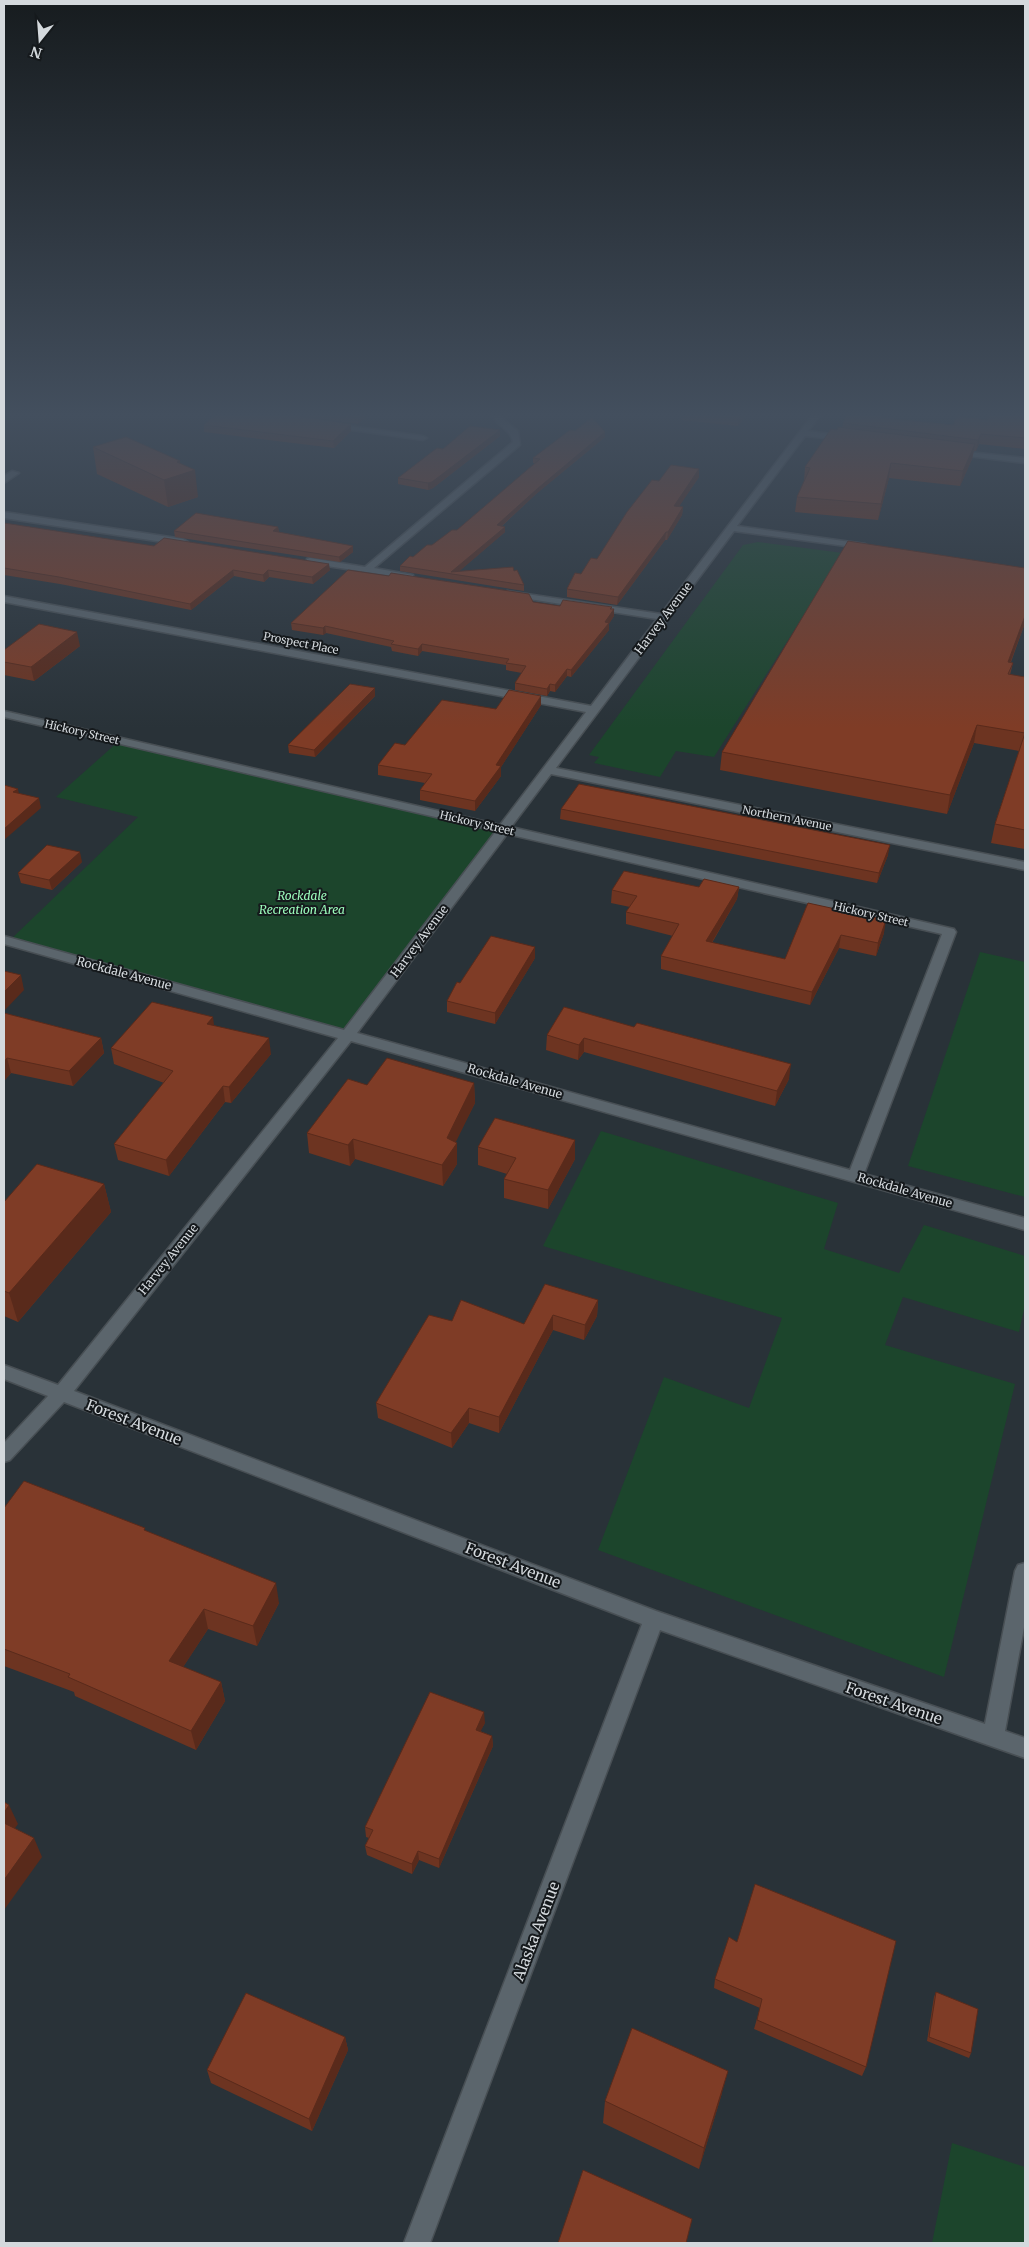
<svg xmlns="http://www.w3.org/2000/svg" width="1029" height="2247" viewBox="0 0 1029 2247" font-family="Merriweather,serif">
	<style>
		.green { fill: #1c452c }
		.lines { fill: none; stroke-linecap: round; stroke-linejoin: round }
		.minor-casing { stroke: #484f54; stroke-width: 3 }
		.minor { fill: #5b656c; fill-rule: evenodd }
		.wall { fill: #6d3421 }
		.shaded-wall { fill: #592a1b }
		.building { fill: #7f3c26; stroke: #592a1b }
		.labels { text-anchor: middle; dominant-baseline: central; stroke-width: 4; stroke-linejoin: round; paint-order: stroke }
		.far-street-label { font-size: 11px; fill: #d4d9dd; stroke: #15191c }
		.street-label { font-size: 12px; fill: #d4d9dd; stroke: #15191c }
		.park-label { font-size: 12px; font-style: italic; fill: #9cfdbc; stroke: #15191c }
		.near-street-label { font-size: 15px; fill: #d4d9dd; stroke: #15191c }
	</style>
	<rect width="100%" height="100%" fill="#293238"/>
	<g class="green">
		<path d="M758,542l85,11 -129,204 -38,-6 -16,26 -66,-14 5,-6 -10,-2 154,-210z"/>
		<path d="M119,741l385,88 -156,206 -339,-94 129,-124 -82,-20z"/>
		<path d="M980,952l45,10v235l-117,-31z"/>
		<path d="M601,1131l237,72 -14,46 75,24 25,-48 101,31v49l-6,27 -116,-35 -18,48 130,39 -71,293 -346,-127 66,-173 85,31 33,-90 -239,-72z"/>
		<path d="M952,2143l73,24v76h-93z"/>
	</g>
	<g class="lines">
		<g class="minor-casing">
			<g id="minor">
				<path d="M493,413h8l1,5 16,13 2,14 -146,123 39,7v4l-106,-16v-4l3,-1 55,9 148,-125c-3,-15 -18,-15 -20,-29z"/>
				<path d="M814,413h8l-14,18 37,5 4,2 -4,2 -40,-4 -68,90 128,18 5,3 -2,2 -134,-18 -178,237 469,94v8l-474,-96 -40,53 443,102 2,3 -92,242 161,44v12l-674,-189 -277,350 582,220 329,113 30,-153 3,-6 7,-2v59l-20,109 20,7v20l-365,-128 -230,613h-26l238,-619 -578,-222 -54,58 -6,2v-19l44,-47 -44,-17v-14l54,20 280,-347 -334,-94v-8l340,94 152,-199 -492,-114v-6l496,114 86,-113 -582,-110v-6l587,110 66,-87 -147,-23 -3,-1v-4l154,23zM507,834l435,100 -92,236 -493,-137z"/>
				<path d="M328,423l95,13 4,2 -4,2 -92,-13h-3z"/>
				<path d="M949,450l76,8v5l-73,-9 -4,-2z"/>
				<path d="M12,471l7,2 -15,10v-7z"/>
				<path d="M4,512l179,27 5,3 -5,3 -179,-27z"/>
			</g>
		</g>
		<use href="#minor" class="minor"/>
	</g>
	<g class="wall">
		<path d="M284,413h86l-12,11z"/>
		<path d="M682,413h65l-9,13 -57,-6z"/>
		<path d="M890,413l-3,5 66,7 72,-12v36l-46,-5 -3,7h-2l-2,8 -12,27 -71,-8 -11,42 -83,-8 2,-15 7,-15 1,-15 32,-37 5,-2 1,-5z"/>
		<path d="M351,424v7l-17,17 -130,-16v-7z"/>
		<path d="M500,430v6l-67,52 -5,2 -30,-6v-6l45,-29z"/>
		<path d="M605,432v5l-69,57 -34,32 3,1v5l-47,40 56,-1 10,14v6l-124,-20v-5l57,-36 78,-67h-2v-5z"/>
		<path d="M93,447l87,16 18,34 -30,10 -71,-33z"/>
		<path d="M699,477l-20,29 4,1 -1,8 -15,25h-2l-48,65 -50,-8v-8l14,-15 16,-15 62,-78z"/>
		<path d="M4,523l150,23 176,24 -17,14 -44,-7 -5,5 -30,-6 -43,34 -131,-26 -56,-9z"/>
		<path d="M278,527l1,5 74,20 -13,10 -165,-25 -1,-6z"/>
		<path d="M1025,568v55l-14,39 2,1 -3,12 15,2v172l-34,-6 4,-19 24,-73 -45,-8 -27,71 -227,-44 2,-18z"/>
		<path d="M533,602l27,4 54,3v7l-5,7v7l-38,47 -4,-1 -12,16 -5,-1 -3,5 -32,-6v-7l7,-10 -16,-3v-5l-84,-14 -4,5 -26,-5 -1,-4 -65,-14 -3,2 -31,-5 -1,-7z"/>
		<path d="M80,646l-46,35 -30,-6v-25z"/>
		<path d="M375,688v8l-60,61 -26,-4 -1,-8z"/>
		<path d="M541,705l-40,62v9l-26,35 -55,-11v-10l5,-7 -47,-8v-10l27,-20 91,-36z"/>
		<path d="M561,809l327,46 -11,28 -317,-64z"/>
		<path d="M82,862l-30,28 -31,-7 -3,-10z"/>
		<path d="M699,887h40l-2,12 -25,44 73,16 23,-56 76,30 -8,23 -37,-8 -29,57 -149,-36v-13l12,-20 -47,-12v-12l4,-5 -19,-4 1,-13z"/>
		<path d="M535,958l-40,66 -48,-12v-11l13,-18z"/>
		<path d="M564,1007l225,72 -14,27 -191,-54 -6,8 -32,-10 1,-15z"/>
		<path d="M4,1013l97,25 3,15 -31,33 -62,-13 -7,8z"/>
		<path d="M214,1025l57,29 -40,49 -6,-1 -56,74 -51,-16 -4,-16 50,-61 -50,-19 -3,-16z"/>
		<path d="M474,1083l1,20 -20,39 2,1v21l-14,22 -88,-27 -5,7 -41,-13 -2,-20 60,-48z"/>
		<path d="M575,1140v19l-27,50 -44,-11v-19l3,-5 -29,-9v-18z"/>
		<path d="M104,1184l7,28 -93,110 -14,-6v-114z"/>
		<path d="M598,1300l-1,16 -13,24 -31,-10 -54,103 -30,-10 -17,25 -74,-30 -2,-15 76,-82 72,3z"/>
		<path d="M4,1508l142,23 133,72 -22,43 -49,-17 -25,38 38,15 4,19 -29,49 -121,-54 -1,-4 -70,-26z"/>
		<path d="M485,1723l-5,8 12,5 1,10 -54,122 -20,-8 -7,14 -45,-19 -2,-9 4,-8 -3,-1 -1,-10z"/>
		<path d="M729,1937l137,130 -4,9 -108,-47 6,-21 -46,-20 1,-9z"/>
		<path d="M936,1992l35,61 -2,5 -42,-17 7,-44z"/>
		<path d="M345,2037l3,13 -36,81 -101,-48 -4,-13z"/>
		<path d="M722,2093l-23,76 -96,-46 2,-22z"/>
	</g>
	<g class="shaded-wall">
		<path d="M362,413h8l-12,11v-6z"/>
		<path d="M743,413h4l-9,13v-7z"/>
		<path d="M885,413h5l-10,16 2,-11z"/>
		<path d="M351,424v7l-17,17 -1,-7z"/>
		<path d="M500,430v6l-67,52 -5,2v-7z"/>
		<path d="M605,432v5l-69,57 -39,36v-5l40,-36z"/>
		<path d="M981,434l-2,10 -3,7 2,-11z"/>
		<path d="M975,444l-3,15 -12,27 3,-15z"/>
		<path d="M180,461l2,13 13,-4 3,27 -30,10 -4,-27 13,-18z"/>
		<path d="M891,463l-2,15 -11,42 3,-16z"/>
		<path d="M699,469v8l-25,37v-8z"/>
		<path d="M683,507l-1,8 -15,25 1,-8z"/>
		<path d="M278,527l1,6 -6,-2z"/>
		<path d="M505,527v5l-50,43 -4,-3z"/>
		<path d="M666,532l-1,8 -48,65 1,-8z"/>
		<path d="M353,546v6l-13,10 -1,-5z"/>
		<path d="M329,564l1,6 -17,14 -1,-7z"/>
		<path d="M233,570l1,6 -43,34 -1,-6z"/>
		<path d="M268,570l1,7 -5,5 -1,-7z"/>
		<path d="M612,607l-1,6 3,-4v7l-5,8v-1v7l-38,47v-7l34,-48z"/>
		<path d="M1025,616v7l-21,56 4,-17z"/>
		<path d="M325,626l1,7 -3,2v-7z"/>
		<path d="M77,632l3,14 -46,35 -3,-14z"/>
		<path d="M422,644v7l-4,5v-7z"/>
		<path d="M567,669v7l-12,16v-7z"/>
		<path d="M550,684v7l-3,5v-7z"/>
		<path d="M375,688v8l-60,61 -1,-7z"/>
		<path d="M541,696v9l-40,62v9l-26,35v-10l21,-36z"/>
		<path d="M977,725l-3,18 -27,71 3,-19z"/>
		<path d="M18,789l2,9 -7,-6z"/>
		<path d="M39,798l2,10 -37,32v-11z"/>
		<path d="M890,845l-2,10 -11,28 2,-10z"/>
		<path d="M80,852l2,10 -30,28 -3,-10z"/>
		<path d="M739,887l-2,12 -32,55 1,-13z"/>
		<path d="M886,920l-2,13 -8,23 2,-13z"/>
		<path d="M841,935l-2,13 -29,57 2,-13z"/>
		<path d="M535,947v11l-40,66v-11z"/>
		<path d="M21,975l3,15 -20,21v-19z"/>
		<path d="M213,1017l2,16 -8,-9z"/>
		<path d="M101,1038l3,15 -31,33 -4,-15z"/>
		<path d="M269,1038l2,16 -40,49 -2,-16z"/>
		<path d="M584,1038v14l-6,8 1,-15z"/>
		<path d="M7,1058l4,15 -7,8v-19z"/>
		<path d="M791,1064l-2,15 -14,27 2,-15z"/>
		<path d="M474,1083l1,20 -25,51 7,-11v21l-14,22 -1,-21 5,-27z"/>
		<path d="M223,1086l2,16 -56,74 -3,-16z"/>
		<path d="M353,1139l2,20 -5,7 -2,-21z"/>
		<path d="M575,1140v19l-27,50v-19z"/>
		<path d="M104,1184l7,28 -93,110 -9,-29z"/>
		<path d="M598,1300l-1,16 -13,24 1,-15z"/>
		<path d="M553,1315v15l-54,103v-16z"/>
		<path d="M469,1408v15l-17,25 -1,-15z"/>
		<path d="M276,1583l3,20 -22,43 -4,-20z"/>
		<path d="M204,1609l4,20 -34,52 -5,-20z"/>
		<path d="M221,1682l4,19 -29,49 -5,-19z"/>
		<path d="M484,1712l1,11 -9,17v-10z"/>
		<path d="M492,1736l1,10 -54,122v-9z"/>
		<path d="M9,1805l9,19 -11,15 -3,-6v-20z"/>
		<path d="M34,1838l8,19 -38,53v-30z"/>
		<path d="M418,1851l1,9 -7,14v-10z"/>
		<path d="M345,2037l3,13 -36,81 -3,-12z"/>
		<path d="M728,2071l-6,22 -23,76 5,-21z"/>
	</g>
	<g class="building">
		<path d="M218,413h60l73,11 -18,17 -129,-16z"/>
		<path d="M328,413h34l-4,5z"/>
		<path d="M685,413h58l-5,6z"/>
		<path d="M848,413h37l-3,5 71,7 4,-9 30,4 3,-7h35v25l-44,-4 -3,6 -135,-17z"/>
		<path d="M592,417l13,15 -68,57 -40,36 8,2 -54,45 62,-5 1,4 3,-1 7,15 -124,-19 10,-10 3,1 14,-12h5l20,-15h5l83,-71 -7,-1 37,-28 5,1z"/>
		<path d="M470,426l30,4 -68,52 -4,1 -30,-5 39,-30 6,1z"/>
		<path d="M838,427l137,17 -12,27 -72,-8 -10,41 -84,-7 13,-29 -5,-1 26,-38 6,1z"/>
		<path d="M126,437l54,24 -3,1 18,8 -31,10 -71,-33z"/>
		<path d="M671,465l28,4 -25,37 9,1 -15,25h-2l-48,65 -51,-8 8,-16 6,1 10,-16 6,1 30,-47 25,-32 7,1z"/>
		<path d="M196,513l82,14 -5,4 80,15 -14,11 -165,-26z"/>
		<path d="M4,523l150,23 10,-8 165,26 -17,13 -44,-7 -5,5 -30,-5 -43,34 -131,-27 -55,-9z"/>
		<path d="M848,541l177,27v48l-17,46 5,1 -5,11 17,3v153l-30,-6 30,-91 -48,-8 -27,70 -228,-43z"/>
		<path d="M348,570l41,6 2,-3 138,21 4,8 27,4 3,-6 49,7 -2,2h4l-9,13 4,1 -38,47 -4,-1 -12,16 -5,-1 -3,5 -32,-6 11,-17 -20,-3 3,-4 -87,-15 -4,5 -27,-5 3,-3 -69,-15 -2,2 -32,-5z"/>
		<path d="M39,624l38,8 -46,35 -27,-5v-12z"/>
		<path d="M350,684l25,4 -61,62 -26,-5z"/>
		<path d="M509,690l32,6 -45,69 5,1 -26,35 -55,-11 12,-16 -54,-9 17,-22 10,2 37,-45 54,9z"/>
		<path d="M579,784l311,61 -11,28 -318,-64z"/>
		<path d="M4,785l14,4 -5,3 26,6 -35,31z"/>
		<path d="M47,845l33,7 -31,28 -31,-7z"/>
		<path d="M624,871l75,16 5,-8 35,8 -33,54 79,18 23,-56 78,17 -8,23 -37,-8 -29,57 -151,-36 18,-32 -53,-12 11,-16 -25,-6z"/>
		<path d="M491,936l44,11 -40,66 -48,-12 10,-19 3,1z"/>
		<path d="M4,971l17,4 -17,17z"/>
		<path d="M152,1002l61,15 -6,7 62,14 -40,49 -6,-1 -57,74 -52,-16 59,-73 -62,-23z"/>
		<path d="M564,1007l70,20 3,-4 154,41 -14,27 -193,-53 -5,7 -32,-10z"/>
		<path d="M4,1013l97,25 -32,33 -62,-13 -3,4z"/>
		<path d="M387,1058l87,25 -27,55 10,5 -15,22 -89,-26 -5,6 -41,-12 41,-54 19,6z"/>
		<path d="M495,1118l80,22 -27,50 -44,-11 12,-21 -38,-11z"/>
		<path d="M37,1164l67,20 -95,109 -5,-2v-89z"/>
		<path d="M545,1284l53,16 -13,25 -32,-10 -54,102 -30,-9 -18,25 -75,-30 53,-88 23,6 9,-21 63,24z"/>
		<path d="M24,1481l121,47 -1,2 132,53 -23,43 -49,-17 -35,52 52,21 -30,49 -123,-54 2,-3 -66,-25v-141z"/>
		<path d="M430,1692l54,20 -8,18 16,6 -53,123 -21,-8 -6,13 -47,-18 8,-16 -8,-3z"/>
		<path d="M4,1802l5,3 -5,8z"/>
		<path d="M4,1823l30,15 -30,42z"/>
		<path d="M755,1884l141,57 -30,126 -109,-47 5,-21 -47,-20 14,-42 8,5z"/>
		<path d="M936,1992l42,17 -7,44 -42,-16z"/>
		<path d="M246,1993l99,44 -36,82 -102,-49z"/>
		<path d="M632,2028l96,43 -24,77 -99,-47z"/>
		<path d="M583,2170l109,49 -6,24h-128z"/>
	</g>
	<linearGradient id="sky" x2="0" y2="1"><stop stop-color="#171c1f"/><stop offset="0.57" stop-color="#434f5e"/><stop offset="1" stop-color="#434f5e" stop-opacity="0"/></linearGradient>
	<rect width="1029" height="728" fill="url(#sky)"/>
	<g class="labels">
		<g class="far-street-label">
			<text transform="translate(301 643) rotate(11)">Prospect Place</text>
			<text transform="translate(82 732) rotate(13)">Hickory Street</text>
			<text transform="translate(787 818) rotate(11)">Northern Avenue</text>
			<text transform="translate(477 823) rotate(13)">Hickory Street</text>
			<text transform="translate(871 914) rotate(13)">Hickory Street</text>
		</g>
		<g class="street-label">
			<text transform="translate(663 618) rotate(-53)">Harvey Avenue</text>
			<text transform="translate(419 941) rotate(-53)">Harvey Avenue</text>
			<text transform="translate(124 973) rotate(15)">Rockdale Avenue</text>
			<text transform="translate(515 1081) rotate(16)">Rockdale Avenue</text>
			<text transform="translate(905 1190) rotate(16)">Rockdale Avenue</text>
			<text transform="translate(168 1259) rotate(-51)">Harvey Avenue</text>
		</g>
		<g class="park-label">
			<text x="302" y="895">Rockdale<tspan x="302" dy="14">Recreation Area</tspan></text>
		</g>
		<g class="near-street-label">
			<text transform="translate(134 1422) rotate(21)">Forest Avenue</text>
			<text transform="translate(513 1565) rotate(21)">Forest Avenue</text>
			<text transform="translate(894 1703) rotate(19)">Forest Avenue</text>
			<text transform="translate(536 1931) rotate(-69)">Alaska Avenue</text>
		</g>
	</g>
	<rect width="1029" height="2247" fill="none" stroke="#d4d9dd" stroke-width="10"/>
	<g transform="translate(40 40) rotate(197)" stroke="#15191c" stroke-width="4" paint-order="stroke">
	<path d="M0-4L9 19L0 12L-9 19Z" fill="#d4d9dd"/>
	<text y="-8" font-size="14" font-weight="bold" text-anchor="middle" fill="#d4d9dd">N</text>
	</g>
</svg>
